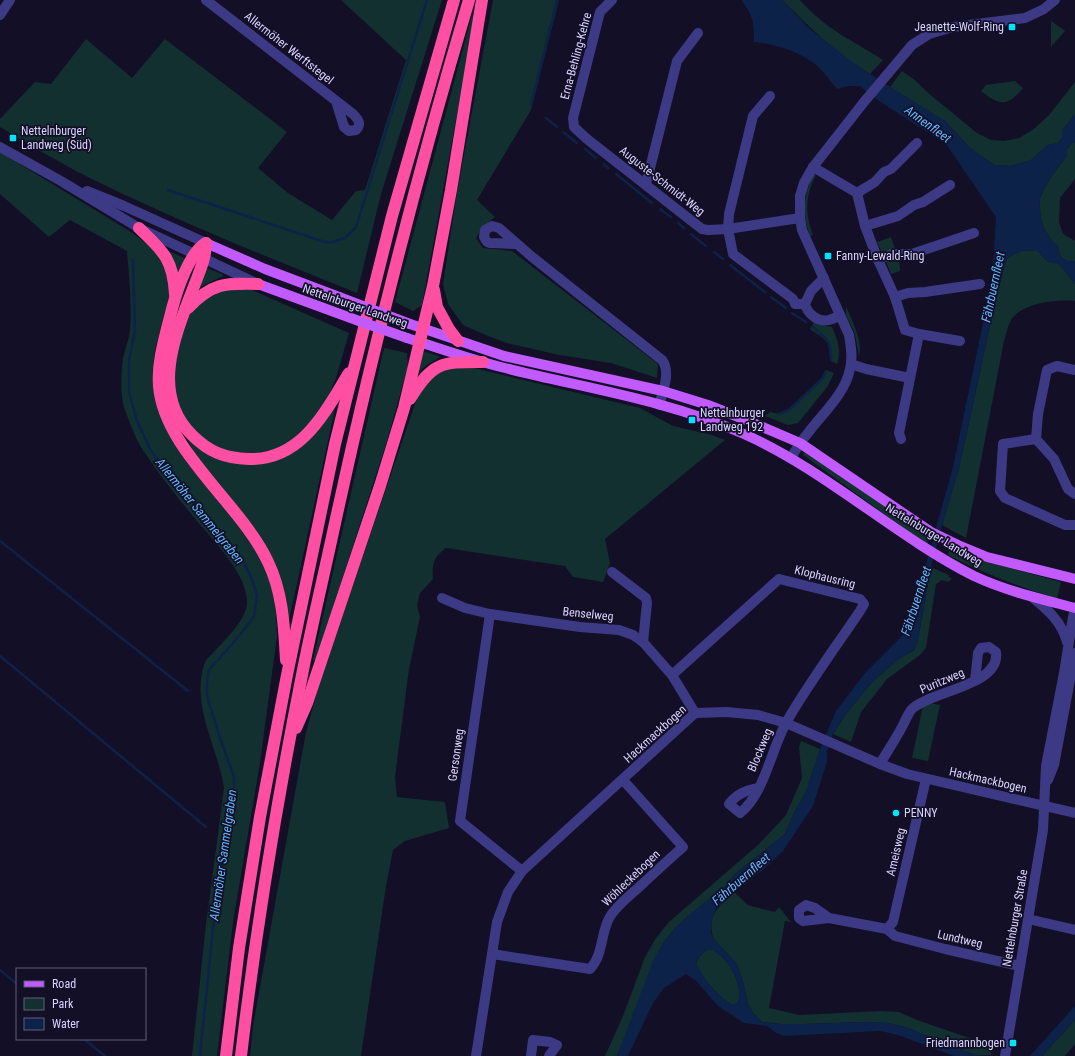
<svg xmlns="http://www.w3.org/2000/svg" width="1075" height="1056" viewBox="0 0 1075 1056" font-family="'Roboto Condensed',sans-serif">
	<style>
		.green { fill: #12302f }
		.water { fill: #0c2248; fill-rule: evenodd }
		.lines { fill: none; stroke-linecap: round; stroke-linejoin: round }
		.stream { stroke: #0c2248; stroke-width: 2.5 }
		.minor { stroke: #3d3a85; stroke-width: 10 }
		.major { stroke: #c25bff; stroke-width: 10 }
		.highway { stroke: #ff4fa3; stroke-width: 12 }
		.major-bridge { stroke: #c25bff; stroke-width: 10 }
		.poi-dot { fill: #00e5ff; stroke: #130f26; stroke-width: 1.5 }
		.labels { text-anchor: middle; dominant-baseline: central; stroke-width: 3.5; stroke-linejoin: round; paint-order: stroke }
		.poi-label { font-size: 12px; fill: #d9d4ff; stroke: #130f26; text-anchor: start }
		.street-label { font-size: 12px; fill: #d9d4ff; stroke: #130f26 }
		.water-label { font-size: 13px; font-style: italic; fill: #62b6ff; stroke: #130f26 }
	</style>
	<rect width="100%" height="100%" fill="#130f26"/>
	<g class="green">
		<path d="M341,0h101l-61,194 -24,99c-95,-38 -190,-76 -281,-122 -26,-14 -51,-29 -76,-44v-8l35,-37 16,2 35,-45 46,39 33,-39 122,93 -29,36 30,25 44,27 24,-29 9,-1 41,-130z"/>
		<path d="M493,0h66l-28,110 -54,90 18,17 -11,9 -8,12 7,10 29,3 146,113 -1,14 -46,-15 -52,-8 -52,-12 -19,-7 -25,-11 -15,-21 -5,-20 14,-92z"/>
		<path d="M782,0h18c25,29 52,40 83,60l-13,14c-33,-20 -61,-47 -88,-74z"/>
		<path d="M472,15l3,1 -53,289 -9,6 -18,-9z"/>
		<path d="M1051,21l14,10 -14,16z"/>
		<path d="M902,71l14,10 11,11 50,41 14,7 13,1 15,-3 15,-9 15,-14 26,-33v32l-13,17v7l-4,5 -10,2 -17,15 -20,6 -17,-1 -24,-17 -24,-26 -56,-35z"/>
		<path d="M1015,81l8,7c-16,20 -24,17 -42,3l5,-6z"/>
		<path d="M1072,143h3v36l-15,19 -1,24 4,12 12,7v20h-8l-7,-5 -2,-10c-12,-10 -18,-22 -18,-38 0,-3 -1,-7 0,-9 5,-16 17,-30 27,-43v-7z"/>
		<path d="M0,152l131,80 16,12 14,15 6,13 3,23 -15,54 -2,31 4,22 97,144 13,23 8,24 2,43 -17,127 -27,159 -16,134h-25l14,-132 18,-136c-6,-40 -33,-82 -20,-123 1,-5 6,-9 9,-12 11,-12 35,-34 34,-52 -1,-30 -36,-62 -54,-85 -16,-19 -32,-39 -46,-60 -10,-13 -16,-30 -22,-46 -5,-12 -4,-38 -2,-51 2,-10 6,-19 7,-29 2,-26 -1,-53 -3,-79l-57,-31 -21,17 -49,-43z"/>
		<path d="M813,175h3c-11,21 -11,38 -3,60l-3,1c-8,-22 -7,-39 3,-61z"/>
		<path d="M891,237l4,12 -12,6 -6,-13z"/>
		<path d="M1037,250l10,11 10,2 5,4 13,17v17c-18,-2 -54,2 -64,19 -3,6 -5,14 -7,21l-38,197 -24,-13 17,-57 39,-179 9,-31 14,-7z"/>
		<path d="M169,251l17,8 -7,16z"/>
		<path d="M899,257l1,14 -9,3 -5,-12 2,-3z"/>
		<path d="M206,268l16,6 1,2 -23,11z"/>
		<path d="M228,288h19l102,45 -13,45 -12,28 -22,28 -24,15 -28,5 -15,-1 -22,-7 -21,-18 -11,-16 -6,-16 -2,-16 3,-26 8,-33 10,-13 17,-14z"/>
		<path d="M846,306c5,13 18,36 13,50l-4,-22 -9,-19z"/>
		<path d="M814,322l6,3 12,2c5,11 10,24 5,37l-6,-3c-1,-5 -2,-12 -3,-17 -3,-6 -13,-11 -18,-15z"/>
		<path d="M384,348l23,5 1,13 -21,75 -71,219h-3z"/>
		<path d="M423,351l15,5 2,1 -13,8 -7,6h-2z"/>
		<path d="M461,367l13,1 166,40 33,18 39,9 13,5 -120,99 5,24 -7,19 -30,-5 -8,-11 -119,-18c-13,10 -14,15 -13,31l-13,14 -3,12 3,12 -11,52 -14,108 2,20 48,5 4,26 -44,13 -12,9 -7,36 -25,170h-111l3,-30 53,-294 14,-50 97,-284c13,-18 20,-30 44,-31z"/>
		<path d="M826,370l8,3 -6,13 -30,37 -10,2 -23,-9 5,-4 9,2 10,-4 34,-32z"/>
		<path d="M336,404l-48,221 -5,-34 -90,-141 -8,-15 13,11 69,15z"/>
		<path d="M805,451l124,86 -2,8 -124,-90z"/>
		<path d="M950,548l23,10 88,24 -4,17c-37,-12 -74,-26 -109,-44z"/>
		<path d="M931,567l18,8 -1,1 4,3 -4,3 -6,-2 -6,4 -10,64 -6,7 -33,24 -26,33 -10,30 -18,-8 12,-19 28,-34 27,-23 14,-8 3,-6 5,-26z"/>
		<path d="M930,703l10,2 -12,56 -16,-3 11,-52z"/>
		<path d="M801,741l19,8 -14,43 -12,21 -9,21 -50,40 -7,10 -41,33 -12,11 -12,15 -46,113h-12l18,-40 22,-59 11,-19 13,-16 90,-78 27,-29 16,-37 -3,-31z"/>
		<path d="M734,892l14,13 27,7 4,-5 12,15 -6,-1 -16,87 30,7 82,-4 18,1 18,8 61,21h14l-1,14h-16l-70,-28 -18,-4 -21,-1 -62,2h-23l-19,-2 -9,-9 -5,-9 -4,-19 -7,-21 -24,-26c-6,-23 6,-32 21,-46z"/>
		<path d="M710,949c18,7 34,35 28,54l-6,2c-14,-9 -30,-26 -36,-42 4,-8 6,-11 14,-14z"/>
		<path d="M1075,1020v24l-10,12h-23z"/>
	</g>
	<g class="water">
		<path d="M741,0h41l27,28 24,19 29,22 84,53 24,26 24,17 17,1 20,-6 17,-15 10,-2 4,-5v-7l13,-17v29h-3l-5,6v7c-10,13 -22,27 -27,43 -1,2 0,6 0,9 0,16 6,28 18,38l2,10 7,5h8v23l-13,-17 -5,-4 -10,-2 -10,-11 -16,1 -14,7 -9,31 -39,179 -17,57 -11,42 -14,77 -3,6 -14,8 -27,23 -28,34 -12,19 -6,18v10l-14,44 -30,45 -19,18 -30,23 -18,17 -5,15v9l2,5 24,26 7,21 4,19 5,9 9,9 19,2h23l62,-2 21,1 18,4 70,28 22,1h-43l-56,-21 -18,-4 -95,5 -9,-3 -9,-7 -23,-3 -26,-17 -23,-26 -9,-6 -22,14 -11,15 -25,53h-11l36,-95 10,-18 12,-15 12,-11 41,-33 7,-10 50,-40 9,-21 12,-21 14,-43 16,-38 29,-38 37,-37 24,-72 27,-97 39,-187 4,-63 -50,-73 -64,-41 -23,-17h-11l-11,3c-8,-9 -15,-21 -25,-27 -17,-12 -38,-18 -58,-20 0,-20 -1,-27 -13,-42zM710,949c18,7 34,35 28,54l-6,2c-14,-9 -30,-26 -36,-43 4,-7 6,-10 14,-13z"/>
		<path d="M1075,1006v14l-33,36h-12z"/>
	</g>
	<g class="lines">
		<g class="stream">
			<path d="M531,105l26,-105"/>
			<path d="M546,118l11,9"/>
			<path d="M563,132l14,11"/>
			<path d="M585,149l11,9"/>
			<path d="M604,164l4,4"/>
			<path d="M616,174l36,29"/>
			<path d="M168,190l160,53 17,-5 11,-11 71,-227"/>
			<path d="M660,209l11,8"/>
			<path d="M678,223l6,5"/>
			<path d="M691,234l15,12"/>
			<path d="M714,252l9,7"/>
			<path d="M133,260l2,71 -6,29v32l8,29 14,30 44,55 48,54 10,22 4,14 -3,21 -21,26 -24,27 -2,13v13l13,42 14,39v12l-2,12 -18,118 -14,137"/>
			<path d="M730,265l35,27"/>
			<path d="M771,297l15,11"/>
			<path d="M792,313l14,9"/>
			<path d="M813,327c13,12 18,12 18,32"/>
			<path d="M779,414l10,-4 34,-32 3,-7"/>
			<path d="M0,541l188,150"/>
			<path d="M0,656l206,171"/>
			<path d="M0,970l17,14"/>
			<path d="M84,1039l21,17"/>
		</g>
		<g class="minor">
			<path d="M206,0l147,114c5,5 9,10 3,16l-7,1 -5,-4 -8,-26"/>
			<path d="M612,0l-12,12 -27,106 1,9 13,12 115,90 6,1 20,-1 5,25 60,45 2,5h10"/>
			<path d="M0,15l10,-15"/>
			<path d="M770,96l-17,20 -24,98 -1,15 72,-11"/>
			<path d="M0,147l61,34 78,47 117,55"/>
			<path d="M813,167l44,26 8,33 13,34 17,37 10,33 14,4 -20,99 2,6"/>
			<path d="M646,184l31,-123 21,-28"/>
			<path d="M87,191l37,15 82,37"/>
			<path d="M857,193l18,-11 9,-10 7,-3 26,-26"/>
			<path d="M865,226l33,-10 16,-11 9,-3 27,-17"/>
			<path d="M516,244l-26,-1 -3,-1 -3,-5 1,-7 7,-4 7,2 32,28 131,104c9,11 1,32 -3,45"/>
			<path d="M878,260l14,-6h20l62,-21"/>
			<path d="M824,278l-13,13 -6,13c2,9 13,19 24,16 4,-1 8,-3 11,-5"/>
			<path d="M895,297l13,-4 17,-1 55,-8"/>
			<path d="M919,334l41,7"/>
			<path d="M851,364l15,5 44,9"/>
			<path d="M1075,370l-18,-4 -10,4 -9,44 -2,25 18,20 14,30 7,5"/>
			<path d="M1036,439l-33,5 -3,47 5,7 60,27h10"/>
			<path d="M791,458c5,-9 10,-17 17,-25 15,-20 37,-39 42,-64 3,-11 1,-23 -1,-34l-47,-105 -2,-12v-22l4,-13 9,-16 51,-65 48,-57 17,-11 24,-7 72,-9 19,-9 11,-9"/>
			<path d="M612,572l34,26 1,5 -4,39"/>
			<path d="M1032,597c15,12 30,25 35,45"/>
			<path d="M442,598l23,10 25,6 90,13 39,3 14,5 10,7 29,33 23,38"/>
			<path d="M490,614l-30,207 62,50"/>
			<path d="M672,675l107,-96 81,20 4,5 -4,7c-25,37 -51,72 -73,110 -16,28 -22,72 -47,92l-11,-9c8,-10 17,-14 30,-16"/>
			<path d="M880,764c7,-12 15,-24 22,-37 3,-5 6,-14 10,-18 18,-18 89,-23 84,-57l-7,-5 -8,1 -3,5 -3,28"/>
			<path d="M926,779l-33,143 -6,7 8,7 50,13 75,17"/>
			<path d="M1048,780l6,-15 21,-112"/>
			<path d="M829,918l-26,3 -4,-3v-8l7,-5 9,3 14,10 58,11"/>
			<path d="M1028,919l47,11"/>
			<path d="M492,954l98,15c14,-14 10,-38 21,-54 7,-10 17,-18 26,-26 15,-14 30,-28 46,-42l-60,-67"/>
			<path d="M476,1056l21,-134 11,-30 14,-21 173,-158 32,-1 31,3 28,8 94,41 27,10 168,39"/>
			<path d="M531,1056l2,-16 17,2 7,3 -8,11"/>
			<path d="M1005,1056l38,-226 3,-64 18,-93 9,-56 2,-7"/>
		</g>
		<g class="major">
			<path d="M206,243l59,26 74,28"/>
			<path d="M258,284l101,37"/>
			<path d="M410,324l94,32 159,35 45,14 43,17 49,21 131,89 27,13 29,12 88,22"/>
			<path d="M407,338c32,10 65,22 98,30 79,20 163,32 239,66 83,37 149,101 230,142 32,15 67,23 101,32"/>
		</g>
		<g class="highway">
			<path d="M139,228c24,23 34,31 36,66"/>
			<path d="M206,243c-17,10 -29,47 -34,66 -6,25 -15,51 -13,77 5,64 83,119 109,176 15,31 16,64 18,98"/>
			<path d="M206,243c0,16 -8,32 -13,46 -18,46 -43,105 -1,146 17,17 32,23 57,24 53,1 76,-47 100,-86"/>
			<path d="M434,290l3,17 12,22 9,12"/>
			<path d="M188,308c24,-25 36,-25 70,-24"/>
			<path d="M410,399c23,-38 32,-37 73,-37"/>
			<path d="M296,728l11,-25 73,-217 24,-78 29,-122 18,-96 31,-190"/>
			<path d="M226,1056l13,-108 21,-131 27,-142 48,-231 57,-228 62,-216"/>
			<path d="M241,1056c15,-128 36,-255 61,-381 9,-46 20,-92 30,-138 39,-181 84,-360 137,-537"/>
		</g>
		<g class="major-bridge">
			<path d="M339,297l71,27"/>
			<path d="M359,321l48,17"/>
		</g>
	</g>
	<g class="poi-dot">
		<rect x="1008" y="23" width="8" height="8" rx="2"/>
		<rect x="9" y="134" width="8" height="8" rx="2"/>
		<rect x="824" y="252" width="8" height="8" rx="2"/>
		<rect x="688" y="416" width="8" height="8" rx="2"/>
		<circle cx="896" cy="813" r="4"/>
		<rect x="1009" y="1039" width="8" height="8" rx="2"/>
	</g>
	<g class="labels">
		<g class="poi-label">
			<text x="1004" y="27" text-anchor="end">Jeanette-Wolf-Ring</text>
			<text x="21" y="131">Nettelnburger<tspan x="21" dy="14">Landweg (Süd)</tspan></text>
			<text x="836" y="256">Fanny-Lewald-Ring</text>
			<text x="700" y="413">Nettelnburger<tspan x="700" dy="14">Landweg 192</tspan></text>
			<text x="904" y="813">PENNY</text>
			<text x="1005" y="1043" text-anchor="end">Friedmannbogen</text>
		</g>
		<g class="street-label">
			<text transform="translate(289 48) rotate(38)">Allermöher Werftstegel</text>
			<text transform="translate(576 56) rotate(-75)">Erna-Behling-Kehre</text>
			<text transform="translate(662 181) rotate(38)">Auguste-Schmidt-Weg</text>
			<text transform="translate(355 306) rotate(19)">Nettelnburger Landweg</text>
			<text transform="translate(934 535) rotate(31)">Nettelnburger Landweg</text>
			<text transform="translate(825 577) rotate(14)">Klophausring</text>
			<text transform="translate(588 614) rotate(6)">Benselweg</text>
			<text transform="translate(942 681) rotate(-23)">Puritzweg</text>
			<text transform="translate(655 734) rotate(-42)">Hackmackbogen</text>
			<text transform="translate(760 750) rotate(-67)">Blockweg</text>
			<text transform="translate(456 755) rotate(-82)">Gersonweg</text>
			<text transform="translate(988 780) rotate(13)">Hackmackbogen</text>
			<text transform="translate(896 852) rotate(-77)">Ameisweg</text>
			<text transform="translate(631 878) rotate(-44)">Wöhleckebogen</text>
			<text transform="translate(1015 918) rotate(-80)">Nettelnburger Straße</text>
			<text transform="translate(960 939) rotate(13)">Lundtweg</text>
		</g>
		<g class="water-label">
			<text transform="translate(928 124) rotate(36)">Annenfleet</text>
			<text transform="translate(993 287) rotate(-78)">Fährbuernfleet</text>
			<text transform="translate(200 511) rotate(51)">Allermöher Sammelgraben</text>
			<text transform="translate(916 601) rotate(-72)">Fährbuernfleet</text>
			<text transform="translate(223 855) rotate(-82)">Allermöher Sammelgraben</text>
			<text transform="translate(741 879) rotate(-41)">Fährbuernfleet</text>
		</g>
	</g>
	<rect x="16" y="968" width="130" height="72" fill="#130f26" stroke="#625e7d"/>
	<rect x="24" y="981" width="20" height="6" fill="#c25bff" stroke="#625e7d"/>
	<text x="52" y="988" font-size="12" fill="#d9d4ff">Road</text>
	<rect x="24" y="998" width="20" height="12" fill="#12302f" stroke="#625e7d"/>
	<text x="52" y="1008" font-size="12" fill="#d9d4ff">Park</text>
	<rect x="24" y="1018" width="20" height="12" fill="#0c2248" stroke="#625e7d"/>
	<text x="52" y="1028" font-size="12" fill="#d9d4ff">Water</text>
</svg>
